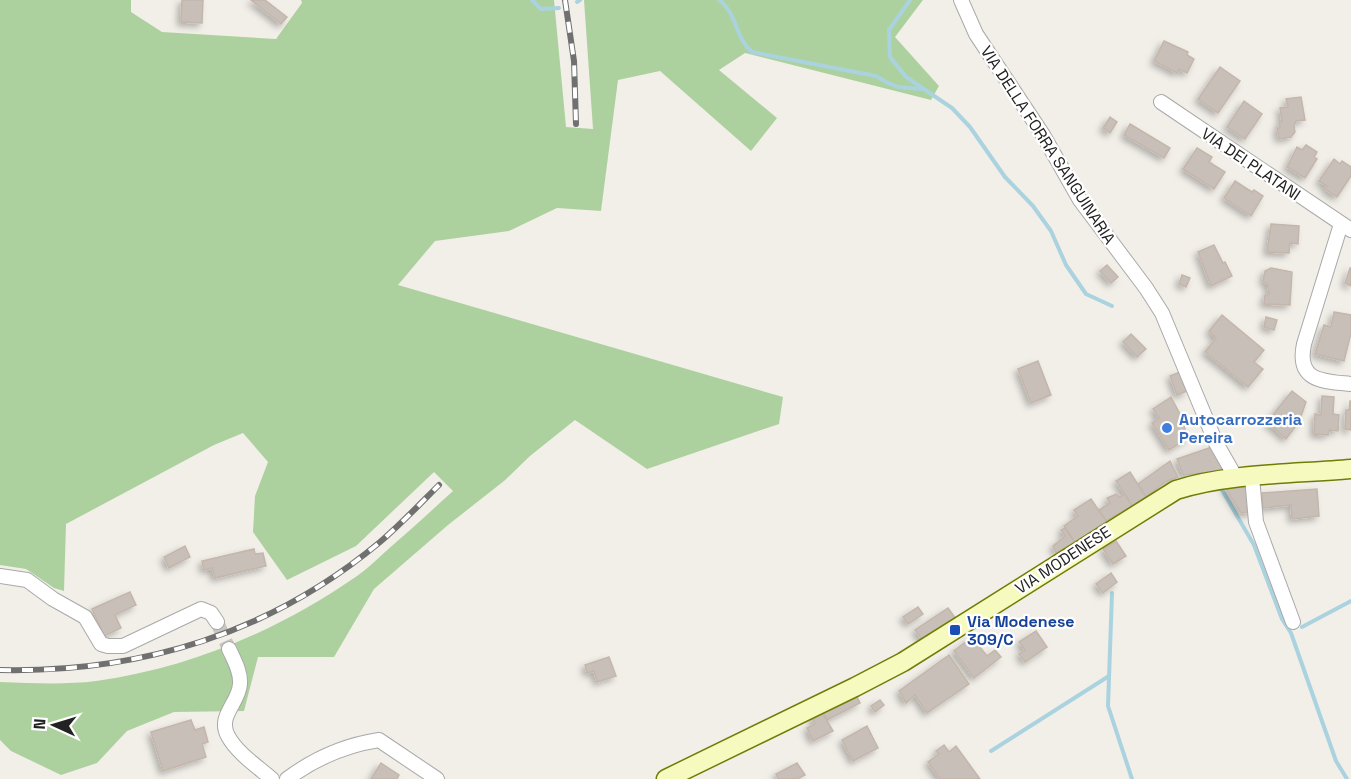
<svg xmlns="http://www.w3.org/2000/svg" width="1351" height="779" viewBox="0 0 1351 779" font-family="'Space Grotesk',sans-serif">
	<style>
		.forest { fill: #add19e }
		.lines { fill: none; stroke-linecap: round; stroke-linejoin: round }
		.stream { stroke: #aad3df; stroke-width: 4 }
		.building { fill: #c7bfb8; stroke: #c4b6ab; stroke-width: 1.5; filter: url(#shadow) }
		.street-tunnel { stroke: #c8c6c1; stroke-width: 14; stroke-dasharray: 14 7; stroke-linecap: butt }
		.street-casing { stroke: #a9a9a9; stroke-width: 16 }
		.secondary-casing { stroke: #707d05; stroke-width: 21 }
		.street { stroke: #fff; stroke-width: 14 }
		.secondary { stroke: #f7fabf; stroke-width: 18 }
		.rail-casing { stroke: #707070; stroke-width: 6 }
		.rail { stroke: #fff; stroke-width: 4; stroke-dasharray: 11; stroke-linecap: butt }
		.shop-dot { fill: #3f7fe0; stroke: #fff; stroke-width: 2 }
		.transit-dot { fill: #1a4fb4; stroke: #fff; stroke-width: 2 }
		.labels { text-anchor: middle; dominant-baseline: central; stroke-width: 4.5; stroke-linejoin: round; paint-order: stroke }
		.street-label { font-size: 16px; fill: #222; stroke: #fff }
		.shop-label { font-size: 16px; font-weight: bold; fill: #366cbe; stroke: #fff; text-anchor: start }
		.transit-label { font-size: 16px; font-weight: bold; fill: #164399; stroke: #fff; text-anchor: start }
	</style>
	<defs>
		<filter id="shadow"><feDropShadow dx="-3.5" dy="3.5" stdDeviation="3" flood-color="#0004"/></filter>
	</defs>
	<rect width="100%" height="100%" fill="#f2efe9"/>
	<path class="forest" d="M0,0h131v12l31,20 114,7 26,-36 -1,-3h253l12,127 27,2 -9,-129h339l-28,37 44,49 -8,14 -186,-47 -26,17 58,48 -26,33 -91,-80 -42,9 -17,131 -44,-3 -48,23 -74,10 -37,44 385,112 -4,27 -132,45 -72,-49 -45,36 -26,25 -56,44 -74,64 -40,68h-76l-14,54 -70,1 -47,19 -30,32 -36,12 -50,-24 -11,-11v-58c32,1 64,3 96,-1 95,-13 183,-51 261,-105 10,-7 19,-16 28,-24 23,-20 45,-40 68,-61l-19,-19 -78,74 -69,34 -34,-48 2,-36 13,-34 -25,-29 -29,12 -148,79 -2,67 -10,-3 -28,-19 -26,-4z"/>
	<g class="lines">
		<g class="stream">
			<path d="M532,0l9,9 18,-1"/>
			<path d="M719,0c18,13 16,38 33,52l124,24 12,7 10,4 23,2"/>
			<path d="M910,0l-21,30 1,27 16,20 46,31 18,19 35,50 28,29 18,25 15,34 20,29 26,12"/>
			<path d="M577,2l3,-2"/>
			<path d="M1222,490l32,55 28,74 9,14 45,128 11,18"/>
			<path d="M1112,593l-4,113 24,73"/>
			<path d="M1302,627l49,-26"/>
			<path d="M991,751l118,-75"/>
		</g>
	</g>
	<g class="building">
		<path d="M182,0h21l-1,23 -21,-1z"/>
		<path d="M251,0h14l22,17 -6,7z"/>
		<path d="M1164,41l24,11 -1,3 7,4 -7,14 -8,-4 -2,4 -23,-12z"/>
		<path d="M1220,67l20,14 -22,32 -20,-14z"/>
		<path d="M1301,97l4,23 -9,1 -2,5 1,6 -4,5 -12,2 -2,-11h3l-1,-5 3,-1 -2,-14 8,-1 -2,-8z"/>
		<path d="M1244,101l18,13 -17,25 -18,-12z"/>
		<path d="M1110,117l7,5 -7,11 -7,-5z"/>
		<path d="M1130,124l40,24 -6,10 -40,-23z"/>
		<path d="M1306,145l11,7 -3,5 3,2 -12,19 -18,-11 10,-20 5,3z"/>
		<path d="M1197,148l15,9 -3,5 16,10 -11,17 -31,-20z"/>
		<path d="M1334,159l6,5 2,-3 9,6v9l-14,21 -12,-8 2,-3 -8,-5z"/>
		<path d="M1235,181l17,11 2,-2 9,6 -12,20 -27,-18z"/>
		<path d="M1271,224l28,2 -1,18 -8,-1 -1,10 -22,-1z"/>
		<path d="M1214,245l9,18 2,-1 7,14 -21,10 -13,-34z"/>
		<path d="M1107,265l11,12 -7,6 -11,-12z"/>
		<path d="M1271,268l21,4 -2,33 -26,-1 1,-9 4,-1 -1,-9 -5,-4 2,-10z"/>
		<path d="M1350,268h1v18l-6,-3z"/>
		<path d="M1182,275l8,3 -4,9 -7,-3z"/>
		<path d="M1334,312l17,3v18l-7,28 -29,-7 9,-29 7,2z"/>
		<path d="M1222,315l42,35 -10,12 9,7 -15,18 -43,-35 11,-14 -7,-7z"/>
		<path d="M1266,317l11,3 -3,10 -10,-3z"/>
		<path d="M1131,334l15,15 -9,8 -14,-15z"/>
		<path d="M1038,361l13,34 -20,8 -13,-34z"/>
		<path d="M1180,372l7,19 -10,4 -7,-19z"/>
		<path d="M1292,391l14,11 -7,20 -13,17 -19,-17z"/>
		<path d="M1322,396l12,1 -1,17 6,1 -1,16 -9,-1 -1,5 -14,-1 1,-20 6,1z"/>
		<path d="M1171,397l9,17 8,24 -19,12 -17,-27 7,-5 -6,-9z"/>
		<path d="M1350,401h1v29l-6,-1 1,-19h3z"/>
		<path d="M1212,447l13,24 -42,4 -6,-16z"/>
		<path d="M1170,461l8,16 -13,5 -19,15 -8,-13z"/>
		<path d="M1130,472l16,25 -14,9 -16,-25z"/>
		<path d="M1249,484l4,28 -12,1 -17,-27z"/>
		<path d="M1317,489l2,27 -27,3 -1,-14 -28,3 -1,-15z"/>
		<path d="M1116,494l4,3 5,-3 7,12 -26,15 -7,-11 11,-7 -3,-5z"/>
		<path d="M1091,499l15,22 -31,22 -11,-17 14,-10 -4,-6z"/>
		<path d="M1065,528l10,15 -19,10 -3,-7 12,-10 -4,-6z"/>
		<path d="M1116,541l10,15 -13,8 -10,-15z"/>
		<path d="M185,546l5,11 -21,11 -5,-11z"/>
		<path d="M254,549l1,5 8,-1 3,13 -51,12 -3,-10 -8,2 -2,-9z"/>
		<path d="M1111,573l6,9 -14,11 -7,-9z"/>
		<path d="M130,592l6,13 -21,10 6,13 -17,8 -12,-27z"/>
		<path d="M918,607l5,7 -15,10 -5,-7z"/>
		<path d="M948,608l8,11 -32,23 -9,-12z"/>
		<path d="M1036,631l11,16 -22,15 -6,-8 6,-4 -6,-8z"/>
		<path d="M972,637l15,19 8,-6 6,7 -27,21 -20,-27z"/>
		<path d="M949,655l20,29 -42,29 -12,-18 -9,8 -7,-12z"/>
		<path d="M609,657l7,19 -19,6 -3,-11 -7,2 -2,-8z"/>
		<path d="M856,695l4,8 -33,17 -5,-8z"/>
		<path d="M880,700l4,5 -9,7 -4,-6z"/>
		<path d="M822,712l11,19 -20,10 -6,-13 8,-4 -3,-7z"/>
		<path d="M191,720l4,10 9,-3 4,15 -6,2 4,13 -43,14 -12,-39z"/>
		<path d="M867,726l11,22 -25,13 -11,-21z"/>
		<path d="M944,745l5,7 7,-6 24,33h-40l-12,-17 11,-8 -3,-3z"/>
		<path d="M381,763l18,12 -2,4h-26z"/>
		<path d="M797,763l8,12 -8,4h-19l-2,-5z"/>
	</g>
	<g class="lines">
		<path class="street-tunnel" d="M217,622l12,27"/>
		<g class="street-casing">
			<g id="street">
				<path d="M961,0l15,34 67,101 37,65 66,88 16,25 54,130 20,35"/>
				<path d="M1161,102l190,128"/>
				<path d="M1341,224l-37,120c-8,38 19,37 47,40"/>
				<path d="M1252,477l4,45 37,100"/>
				<path d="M0,576l27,4 26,19 32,18 16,27 7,2h15l78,-37 10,4 6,9"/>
				<path d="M229,649c5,11 12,23 11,35 -1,19 -23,32 -12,52 9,17 30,31 44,43"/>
				<path d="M287,779c27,-20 59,-34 92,-39l58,39"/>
			</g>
		</g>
		<g class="secondary-casing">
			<path id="secondary" d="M666,779l189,-92 48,-25 273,-172c53,-17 119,-16 175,-21"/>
		</g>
		<use href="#street" class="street"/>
		<use href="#secondary" class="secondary"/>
		<g class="rail-casing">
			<g id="rail">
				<path d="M565,0l9,61 2,63"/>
				<path d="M0,670c141,3 271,-37 380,-128 21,-18 40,-38 59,-57"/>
			</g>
		</g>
		<use href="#rail" class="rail"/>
	</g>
	<circle class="shop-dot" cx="1167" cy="428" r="6"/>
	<rect class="transit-dot" x="949" y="624" width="12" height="12" rx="3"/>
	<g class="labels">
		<g class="street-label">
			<text transform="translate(1048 145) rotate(57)">VIA DELLA FORRA SANGUINARIA</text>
			<text transform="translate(1251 164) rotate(34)">VIA DEI PLATANI</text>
			<text transform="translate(1063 560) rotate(-33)">VIA MODENESE</text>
		</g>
		<g class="shop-label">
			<text x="1179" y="419">Autocarrozzeria<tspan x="1179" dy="18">Pereira</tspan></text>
		</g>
		<g class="transit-label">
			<text x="967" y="621">Via Modenese<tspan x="967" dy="18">309/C</tspan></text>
		</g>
	</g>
	<g transform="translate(54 725) rotate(274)" stroke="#ffffff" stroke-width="4.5" paint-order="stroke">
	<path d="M0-4.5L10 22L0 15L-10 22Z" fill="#222222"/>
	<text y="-9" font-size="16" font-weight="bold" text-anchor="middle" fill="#222222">N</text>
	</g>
</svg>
